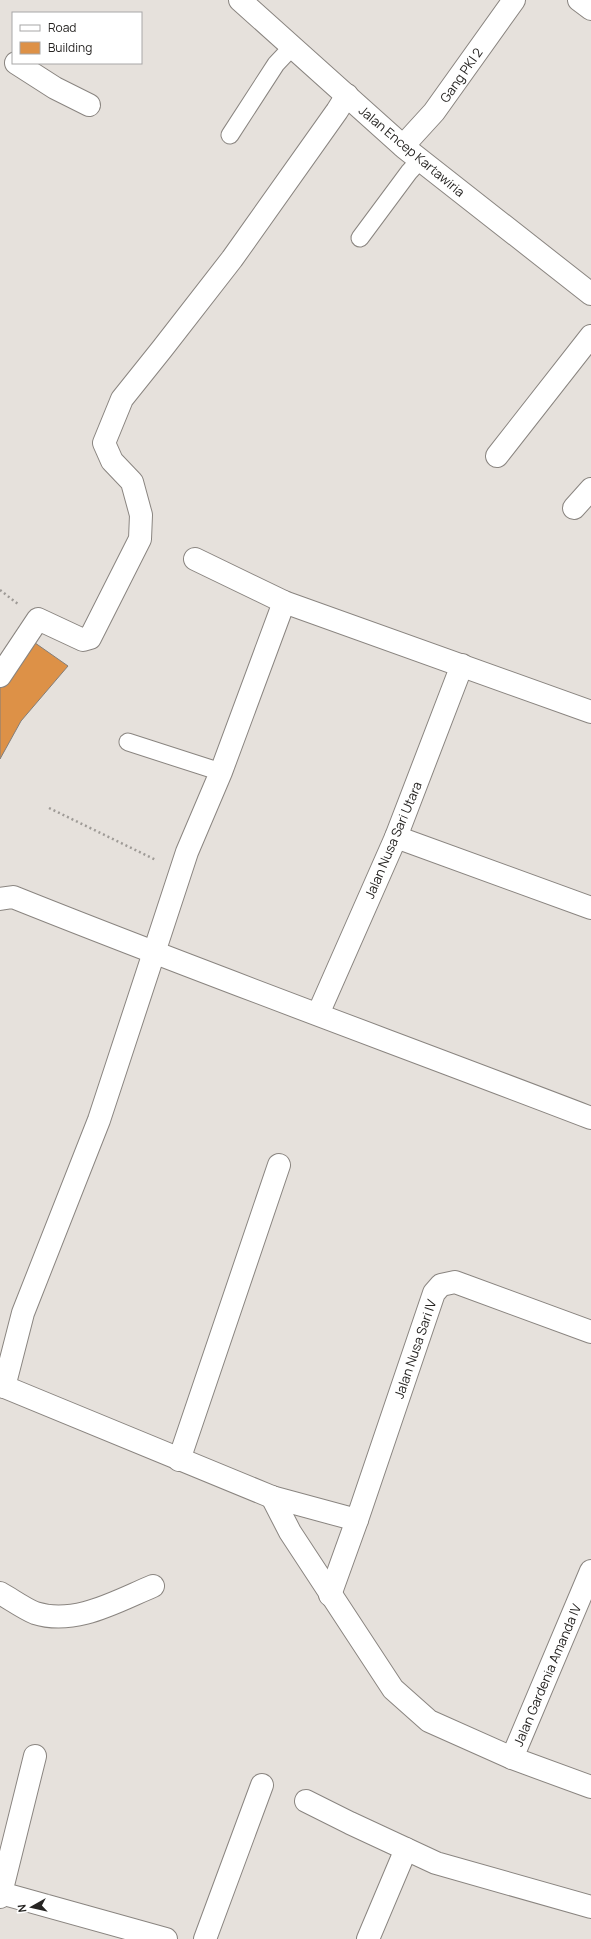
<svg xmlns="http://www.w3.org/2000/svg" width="591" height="1939" viewBox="0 0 591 1939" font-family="Manrope,sans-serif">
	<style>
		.building { fill: #dd9147; stroke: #837e7a }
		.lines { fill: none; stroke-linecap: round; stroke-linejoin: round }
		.lane-casing { stroke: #8a8580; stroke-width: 19 }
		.street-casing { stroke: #8a8580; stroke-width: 24 }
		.primary-casing { stroke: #8a8580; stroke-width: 24 }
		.path { stroke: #9f9b97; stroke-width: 2.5; stroke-dasharray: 2 3; stroke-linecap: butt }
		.lane { stroke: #fff; stroke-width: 17 }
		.street { stroke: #fff; stroke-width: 22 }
		.primary { stroke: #fff; stroke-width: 22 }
		.labels { text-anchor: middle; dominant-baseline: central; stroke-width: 3; stroke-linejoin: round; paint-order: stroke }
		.street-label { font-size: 13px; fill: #262422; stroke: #fff }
	</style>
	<rect width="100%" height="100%" fill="#e6e1dc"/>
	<path class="building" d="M28,638l40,28 -47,55 -21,38v-72z"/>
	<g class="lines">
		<g class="lane-casing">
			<g id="lane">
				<path d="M230,135l46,-71 16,-17"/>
				<path d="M360,238l49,-66 11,-12"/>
				<path d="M128,742l93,30"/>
			</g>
		</g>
		<g class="street-casing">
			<g id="street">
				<path d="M579,0l12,9"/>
				<path d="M16,63l39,25 34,17"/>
				<path d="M403,146l31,-34 80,-112"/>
				<path d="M497,456l94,-120"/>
				<path d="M574,508l17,-19"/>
				<path d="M195,559l89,43 307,110"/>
				<path d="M0,676l38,-57 45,21 7,-2 50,-99 1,-24 -9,-33 -20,-21 -8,-18 18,-44 40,-50 70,-90 105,-148 10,-16"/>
				<path d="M396,837l195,71"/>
				<path d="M0,899l13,-2c192,77 385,147 578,221"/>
				<path d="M318,1014l78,-177 66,-172"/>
				<path d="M0,1385l272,112 85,23"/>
				<path d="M4,1387l19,-74 76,-193 88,-268 34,-80 63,-170"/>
				<path d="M179,1460l100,-295"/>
				<path d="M272,1497l18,35 103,157 36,32 83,37 79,29"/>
				<path d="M0,1593c11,6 23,15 35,20 40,13 82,-12 118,-27"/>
				<path d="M330,1595l27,-75 77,-227 7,-8 14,-3 136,50"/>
				<path d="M512,1758l79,-187"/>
				<path d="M306,1801l44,22 86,40 155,44"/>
				<path d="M1,1893l165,46"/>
				<path d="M0,1897l35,-141"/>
				<path d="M205,1939l57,-154"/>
				<path d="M368,1939l38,-90"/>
			</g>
		</g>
		<g class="primary-casing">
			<path id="primary" d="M240,0l165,148 186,146"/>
		</g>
		<g class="path">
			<path d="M0,590l18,14"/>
			<path d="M49,808l107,52"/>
		</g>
		<use href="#lane" class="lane"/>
		<use href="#street" class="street"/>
		<use href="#primary" class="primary"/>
	</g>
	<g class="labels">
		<g class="street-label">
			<text transform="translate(461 75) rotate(-55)">Gang PKI 2</text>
			<text transform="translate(412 151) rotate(40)">Jalan Encep Kartawiria</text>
			<text transform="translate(393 840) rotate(-67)">Jalan Nusa Sari Utara</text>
			<text transform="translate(415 1349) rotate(-71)">Jalan Nusa Sari IV</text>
			<text transform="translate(547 1675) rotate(-67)">Jalan Gardenia Amanda IV</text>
		</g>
	</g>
	<rect x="12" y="12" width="130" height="52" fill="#ffffff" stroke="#a8a7a7"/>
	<rect x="20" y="25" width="20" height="6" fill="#ffffff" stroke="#a8a7a7"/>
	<text x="48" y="32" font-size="12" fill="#262422">Road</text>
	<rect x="20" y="42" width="20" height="12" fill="#dd9147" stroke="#a8a7a7"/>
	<text x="48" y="52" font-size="12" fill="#262422">Building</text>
	<g transform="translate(32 1907) rotate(262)" stroke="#ffffff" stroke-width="3" paint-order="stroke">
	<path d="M0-3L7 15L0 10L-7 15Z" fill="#262422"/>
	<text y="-6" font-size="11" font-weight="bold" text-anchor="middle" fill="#262422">N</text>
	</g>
</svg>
